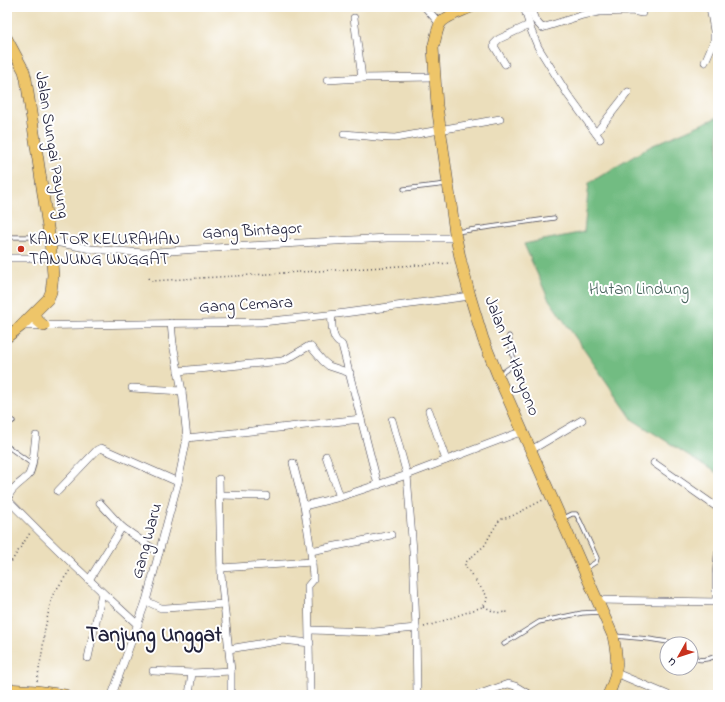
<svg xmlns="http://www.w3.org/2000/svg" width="725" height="702" viewBox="0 0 725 702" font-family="'Indie Flower',sans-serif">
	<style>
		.forest { fill: #72bc82; stroke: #4a6f5e }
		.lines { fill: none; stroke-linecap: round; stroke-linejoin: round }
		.service-casing { stroke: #403e4e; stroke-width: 5 }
		.minor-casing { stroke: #403e4e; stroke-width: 8 }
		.primary-casing { stroke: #403e4e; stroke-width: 12 }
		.path { stroke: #403e4e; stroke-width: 1.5; stroke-dasharray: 1 3; stroke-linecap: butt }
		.service { stroke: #fff; stroke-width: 3.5 }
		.minor { stroke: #fff; stroke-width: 7 }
		.primary { stroke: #eec569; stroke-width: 11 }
		.poi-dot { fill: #c8321e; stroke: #fff; stroke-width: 1.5 }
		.labels { text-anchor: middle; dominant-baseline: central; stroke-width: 4; stroke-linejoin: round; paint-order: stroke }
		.street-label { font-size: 17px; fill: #22223b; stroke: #fff }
		.poi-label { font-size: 17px; fill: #22223b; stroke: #fff; text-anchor: start }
		.park-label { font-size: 17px; fill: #47635c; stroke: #fff }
		.district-label { font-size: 21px; font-weight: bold; fill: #22223b; stroke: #fff }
	</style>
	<rect width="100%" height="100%" fill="#fff"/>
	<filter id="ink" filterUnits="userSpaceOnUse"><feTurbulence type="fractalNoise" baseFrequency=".025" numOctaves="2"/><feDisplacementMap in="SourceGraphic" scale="8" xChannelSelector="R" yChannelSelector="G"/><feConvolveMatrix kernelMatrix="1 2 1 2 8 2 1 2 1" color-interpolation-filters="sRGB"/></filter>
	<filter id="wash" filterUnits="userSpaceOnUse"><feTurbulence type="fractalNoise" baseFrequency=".012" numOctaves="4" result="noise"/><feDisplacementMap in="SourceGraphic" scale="16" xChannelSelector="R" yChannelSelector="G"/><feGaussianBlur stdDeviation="0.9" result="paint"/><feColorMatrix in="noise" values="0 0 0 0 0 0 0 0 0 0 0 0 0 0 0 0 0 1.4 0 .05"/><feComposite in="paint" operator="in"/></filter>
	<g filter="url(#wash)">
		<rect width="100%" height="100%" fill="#ebdebb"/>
		<path class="forest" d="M718,117v357l-85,-54 -85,-122 -24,-54 60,-12 5,-49 62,-37z"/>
	</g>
	<g filter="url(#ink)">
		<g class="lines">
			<g class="service-casing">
				<g id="service">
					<path d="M404,189l43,-5"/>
					<path d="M456,232l98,-14"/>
					<path d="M7,237h41"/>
					<path d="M499,375l14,-10 1,-4 -5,-25"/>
					<path d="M7,424l6,-3"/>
					<path d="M7,446l25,18"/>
					<path d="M562,519l10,-5h4l4,7 17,37 -1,4 -11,7"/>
					<path d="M615,636l34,3 32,5"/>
					<path d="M504,644l35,-22 43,-9 19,-1"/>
					<path d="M691,647l3,5 2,7c8,2 15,-1 22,-4"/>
				</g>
			</g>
			<g class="minor-casing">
				<g id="minor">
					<path d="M425,7l15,17"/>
					<path d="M524,7l7,23 7,17 30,48 32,44"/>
					<path d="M530,7l5,13 7,8 41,-13 16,-3 33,-1 10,2"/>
					<path d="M354,18l8,60"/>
					<path d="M705,62l9,-21v-10l-4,-24"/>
					<path d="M505,64l-11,-18v-2l5,-5 30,-14"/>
					<path d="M327,80l35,-2 73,-1"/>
					<path d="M596,133l32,-41"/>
					<path d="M344,134c17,1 34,4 51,4l105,-19"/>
					<path d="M50,241l41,8 53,4 53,-4 190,-11h69"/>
					<path d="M7,258h44"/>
					<path d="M332,315c-1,6 0,21 5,26 1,2 4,2 5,4l19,74"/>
					<path d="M21,326l241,-4 75,-8 133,-18"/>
					<path d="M178,371l104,-10 5,-2 22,-13 2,1 12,14 6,5 21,7"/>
					<path d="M132,388l50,3"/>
					<path d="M429,411l17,49"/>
					<path d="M392,420l15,55 6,76 3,77 1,67"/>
					<path d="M36,436c-2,10 -2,32 -8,40 -5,5 -18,13 -19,20 -1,2 0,4 1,6 41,42 84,83 128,123"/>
					<path d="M187,438l174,-19 17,66"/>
					<path d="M531,450l51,-30"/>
					<path d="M326,456l14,41"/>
					<path d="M293,463l11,43 7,45 2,26v3l-5,6 2,109"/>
					<path d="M654,463l64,45"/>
					<path d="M219,479l2,96 10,96v24"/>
					<path d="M58,491l39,-41 4,-2 77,34"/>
					<path d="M219,495l47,1"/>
					<path d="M100,503l22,24 37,26"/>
					<path d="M304,506l36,-9 67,-22 116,-44"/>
					<path d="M311,551l80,-16"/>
					<path d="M221,568l91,-6"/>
					<path d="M89,580l33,-53"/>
					<path d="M597,600l121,2"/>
					<path d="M146,601l15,7h5l58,-4"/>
					<path d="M716,601v-27l2,-20"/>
					<path d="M310,630l64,2 42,-4"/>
					<path d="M229,649l54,-9 27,3"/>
					<path d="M88,658l14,-65"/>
					<path d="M153,671l39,2 39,-2"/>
					<path d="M616,673l52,22"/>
					<path d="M112,695l34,-94 32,-119 9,-44 -5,-47 -9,-47 -2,-21"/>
					<path d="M189,695l3,-22"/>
					<path d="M477,695l31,-11 7,2 15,9"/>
				</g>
			</g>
			<g class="primary-casing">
				<g id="primary">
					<path d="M471,7c-8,4 -26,9 -31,17 -3,5 -5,18 -7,24l4,58 18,127 6,29 9,34 13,43 15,37 115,260c5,23 6,37 -5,59"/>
					<path d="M7,39l17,32 2,8 24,162 3,34 -2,17 -3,7 -27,27 -14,11"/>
					<path d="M34,314l3,6 7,6"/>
					<path d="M7,689l29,2 29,4"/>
				</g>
			</g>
			<g class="path">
				<path d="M149,278l2,3 300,-18"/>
				<path d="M7,568l23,-35"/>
				<path d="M484,606c11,7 11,7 24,6"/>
				<path d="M424,627l10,-3 48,-17c4,-3 5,-6 5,-11l-22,-30v-3l20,-18 4,-8 9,-15 4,-3 10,-3 31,-16"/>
				<path d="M37,681l6,-34 1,-14 8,-37 18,-26"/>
			</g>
			<use href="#service" class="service"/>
			<use href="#minor" class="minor"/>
			<use href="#primary" class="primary"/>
		</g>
	</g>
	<circle class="poi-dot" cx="21" cy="249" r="4"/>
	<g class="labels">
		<g class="street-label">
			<text transform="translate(52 145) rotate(81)">Jalan Sungai Payung</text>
			<text transform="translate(252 231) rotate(-3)">Gang Bintagor</text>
			<text transform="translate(246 305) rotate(-3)">Gang Cemara</text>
			<text transform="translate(512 356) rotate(69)">Jalan MT Haryono</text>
			<text transform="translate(147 541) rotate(-75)">Gang Waru</text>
		</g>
		<g class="poi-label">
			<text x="29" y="239">KANTOR KELURAHAN<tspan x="29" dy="20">TANJUNG UNGGAT</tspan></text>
		</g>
		<g class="park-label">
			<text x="639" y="289">Hutan Lindung</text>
		</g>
		<g class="district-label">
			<text x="154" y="636">Tanjung Unggat</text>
		</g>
	</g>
	<rect width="725" height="702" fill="none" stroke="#fff" stroke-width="24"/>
	<g transform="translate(679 656) rotate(231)"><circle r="19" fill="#ffffff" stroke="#a7a7b1"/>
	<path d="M0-3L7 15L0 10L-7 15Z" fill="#c8321e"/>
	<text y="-6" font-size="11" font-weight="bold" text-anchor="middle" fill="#22223b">U</text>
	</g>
</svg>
